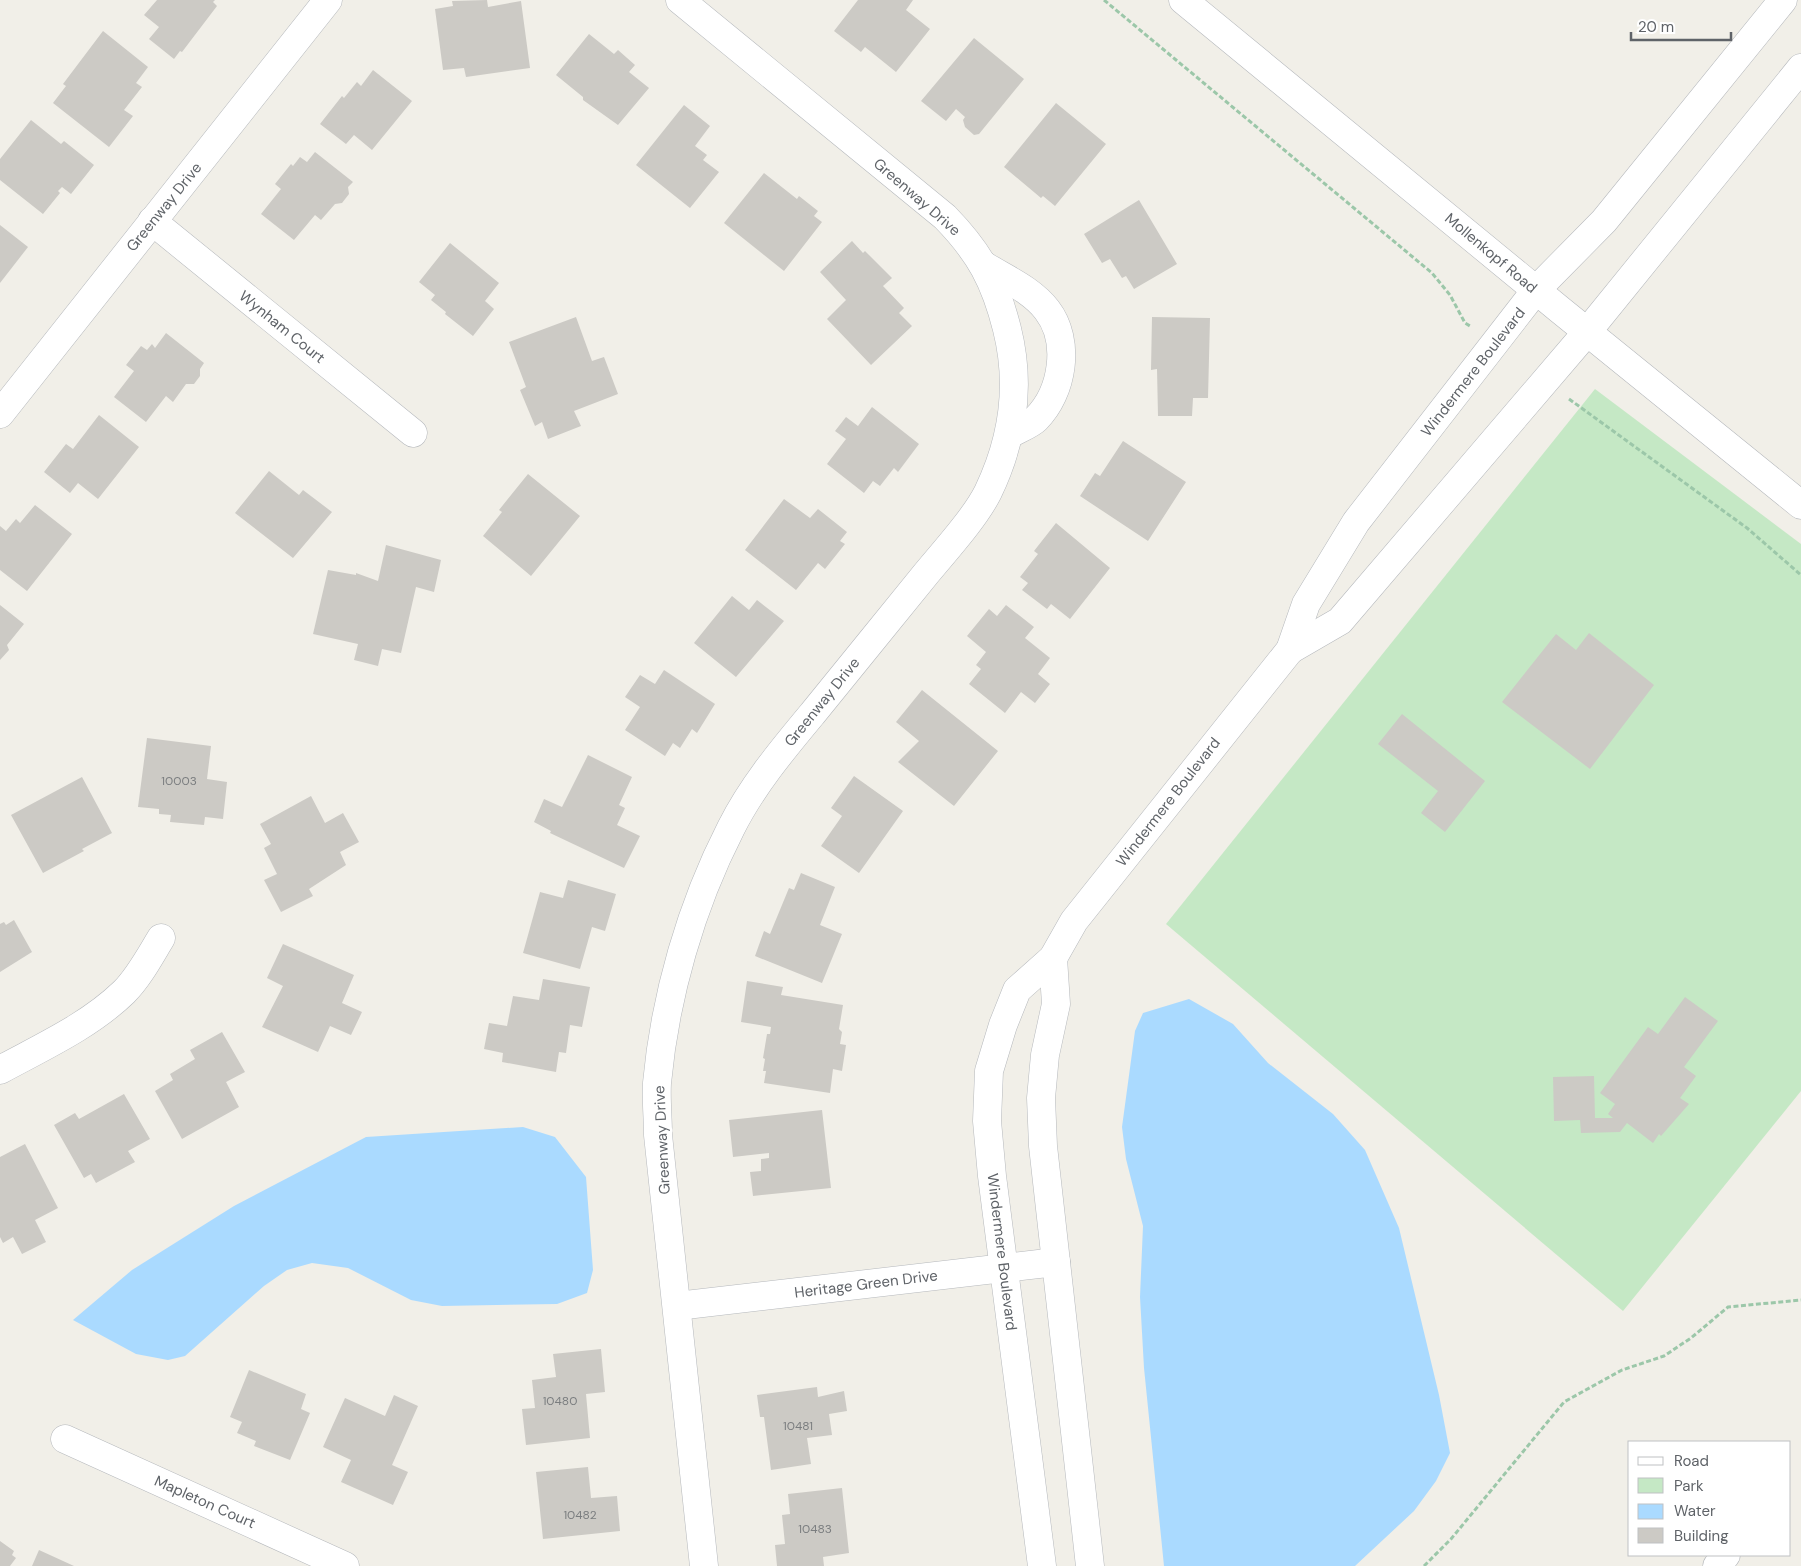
<svg xmlns="http://www.w3.org/2000/svg" width="1801" height="1566" viewBox="0 0 1801 1566" font-family="'DM Sans',sans-serif">
	<style>
		.green { fill: #c5e8c5 }
		.water { fill: #aadaff }
		.building { fill: #cccac5 }
		.lines { fill: none; stroke-linecap: round; stroke-linejoin: round }
		.minor-casing { stroke: #b5b8bc; stroke-width: 29 }
		.path { stroke: #9cc7a9; stroke-width: 3; stroke-dasharray: 5 2.5; stroke-linecap: butt }
		.minor { stroke: #fff; stroke-width: 28 }
		.labels { text-anchor: middle; dominant-baseline: central; stroke-width: 5; stroke-linejoin: round; paint-order: stroke }
		.number-label { font-size: 12px; fill: #7a7d7f }
		.street-label { font-size: 15px; fill: #5f6368; stroke: #fff }
	</style>
	<rect width="100%" height="100%" fill="#f1efe8"/>
	<path class="green" d="M1595,389l206,155v547l-178,220 -457,-387z"/>
	<g class="water">
		<path d="M1189,999l44,25 35,39 65,51 32,36 34,78 40,167 11,58 -14,28 -22,30 -59,55h-191l-20,-198 -4,-71 3,-71 -17,-67 -4,-32 13,-96 8,-18z"/>
		<path d="M523,1127l32,10 31,40 7,93 -6,23 -30,11 -115,2 -31,-6 -63,-32 -36,-5 -25,7 -23,16 -79,70 -17,4 -32,-6 -63,-34 59,-50 102,-64 132,-69z"/>
	</g>
	<g class="building">
		<path d="M157,0h58l-2,2 4,4 -35,46 -2,-1 -6,8 -25,-20 10,-12 -15,-12z"/>
		<path d="M487,0l1,7 33,-6 9,67 -64,9 -2,-9 -21,2 -8,-61 18,-3 -1,-5z"/>
		<path d="M858,0h55l-7,10 24,19 -34,43 -31,-25 -4,5 -27,-21z"/>
		<path d="M103,31l45,36 -12,16 6,4 -18,23 9,6 -24,31 -56,-44 13,-17 -3,-2z"/>
		<path d="M589,34l25,20 4,-4 17,15 -6,7 20,16 -31,37 -35,-25v-3l-27,-22z"/>
		<path d="M974,38l50,41 -45,55 -5,1 -9,-8 -2,-7 2,-3 -9,-8 -10,12 -25,-20z"/>
		<path d="M373,70l39,31 -40,49 -18,-15 -8,9 -26,-20 22,-28 2,2 13,-16 4,4z"/>
		<path d="M1056,103l50,41 -51,62 -12,-10 -2,2 -37,-31z"/>
		<path d="M684,105l26,21 -15,20 12,9 -4,5 16,12 -29,36 -54,-43z"/>
		<path d="M31,120l30,24 3,-3 30,24 -23,29 -9,-7 -4,4 2,2 -17,21 -43,-34v-21z"/>
		<path d="M315,152l38,30 -5,5 1,7 -7,9 -7,1 -14,16 -6,-5 -21,25 -33,-26 20,-25 -6,-5 16,-20 2,2 7,-9 7,5z"/>
		<path d="M764,173l33,26 2,-3 19,15 -4,5 8,6 -38,49 -60,-48z"/>
		<path d="M1139,200l38,64 -43,25 -8,-13 -4,2 -12,-19 -8,4 -18,-29z"/>
		<path d="M0,225l28,22 -28,36z"/>
		<path d="M852,241l11,12 2,-2 27,27 -9,8 21,22 -5,5 13,13 -41,39 -44,-46 19,-19 -26,-28z"/>
		<path d="M450,243l49,40 -14,18 9,8 -21,27 -28,-22 1,-2 -15,-12 4,-5 -16,-13z"/>
		<path d="M576,317l16,44 12,-4 14,37 -44,17 7,15 -33,13 -6,-17 -7,4 -15,-36 6,-3 -17,-45z"/>
		<path d="M1152,317l58,1 -2,80h-15l-1,18h-34l-1,-47 -6,1z"/>
		<path d="M166,333l38,30 -4,6v7l-6,8h-8l-13,18 -7,-6 -20,26 -32,-25 20,-26 -8,-6 15,-19 6,4 5,-6 3,4z"/>
		<path d="M872,407l47,37 -21,28 -4,-4 -14,18 -7,-5 -9,12 -37,-29 19,-25 -11,-8 11,-14 12,9z"/>
		<path d="M99,415l40,32 -41,52 -20,-16 -8,10 -26,-21 22,-28 7,5z"/>
		<path d="M1123,441l63,41 -38,59 -68,-45 15,-23 5,3z"/>
		<path d="M269,471l30,24 4,-5 29,22 -39,46 -58,-45z"/>
		<path d="M528,474l52,42 -49,60 -48,-40 19,-24 -3,-2z"/>
		<path d="M784,499l26,19 8,-9 29,23 -7,9 5,3 -20,25 -7,-6 -22,27 -51,-40z"/>
		<path d="M35,505l37,29 -45,57 -27,-21v-44l6,5 10,-12 4,4z"/>
		<path d="M1056,523l54,45 -40,51 -19,-15 -4,5 -25,-19 6,-7 -8,-6 18,-23 -4,-3z"/>
		<path d="M386,545l55,15 -7,32 -18,-5 -15,66 -19,-4 -4,17 -24,-6 4,-16 -45,-10 15,-64 28,5v-2l22,8z"/>
		<path d="M732,596l17,14 8,-10 27,21 -48,56 -42,-34z"/>
		<path d="M0,605l24,19 -17,21 2,5 -9,10z"/>
		<path d="M1006,605l28,22 -9,11 25,20 -12,16 12,10 -15,19 -14,-11 -16,21 -36,-29 12,-15 -5,-4 10,-13 -19,-16 22,-27 8,7z"/>
		<path d="M1589,633l65,52 -64,84 -88,-67 54,-68 20,16z"/>
		<path d="M664,670l51,34 -18,29 -5,-4 -12,19 -7,-5 -8,13 -40,-26 15,-23 -15,-10 15,-22 15,9z"/>
		<path d="M922,690l76,61 -44,55 -56,-44 21,-21 -23,-19z"/>
		<path d="M1402,714l83,67 -40,51 -24,-19 17,-22 -60,-47z"/>
		<path d="M147,738l64,8 -4,33 20,3 -4,37 -18,-2 -1,8 -34,-3 1,-7 -12,-1v-5l-21,-2z"/>
		<path d="M588,755l44,22 -13,28 6,3 -8,17 23,11 -16,32 -74,-35 1,-2 -17,-9 10,-23 18,8z"/>
		<path d="M854,776l49,35 -44,62 -38,-27 21,-30 -11,-8z"/>
		<path d="M82,777l30,56 -30,16 2,2 -41,22 -32,-58z"/>
		<path d="M311,796l14,27 18,-10 16,29 -19,10 6,13 -37,24 4,7 -32,16 -17,-32 13,-6 -13,-26 7,-4 -11,-20z"/>
		<path d="M801,873l34,14 -15,38 22,9 -20,49 -67,-27 9,-25 6,3 19,-46 5,2z"/>
		<path d="M568,880l48,14 -11,37 -13,-4 -12,42 -57,-16 17,-61 23,6z"/>
		<path d="M14,920l18,32 -32,20v-48l4,-2 2,3z"/>
		<path d="M283,944l71,31 -12,28 20,9 -11,23 -21,-9 -12,26 -56,-25 21,-41 -16,-8z"/>
		<path d="M543,979l47,8 -8,40 -12,-2 -4,28 -7,-1 -3,20 -54,-10 1,-9 -19,-4 5,-26 18,3 6,-30 26,4z"/>
		<path d="M747,981l36,6 -2,8 62,10 -4,24 3,3 -2,12 6,1 -4,26 -9,-2 -3,24 -66,-10 2,-12h-3l2,-12 -2,-1 4,-24h3l1,-7 -30,-5z"/>
		<path d="M1685,997l33,24 -34,46 12,9 -16,22 9,6 -28,32 -2,-2 -6,9 -26,-20 -7,9 -39,1 -1,-13 -26,1 -1,-44 41,-1 1,42h18l-5,-4 7,-10 -15,-11 48,-66 10,7z"/>
		<path d="M222,1032l23,40 -19,10 13,25 -57,32 -27,-48 18,-11 -3,-6 25,-15 -5,-9z"/>
		<path d="M124,1094l26,45 -22,12 7,11 -39,21 -5,-9 -7,4 -30,-53 21,-12 4,6z"/>
		<path d="M822,1110l9,78 -78,8 -3,-24 11,-1v-12l8,-1v-5l-36,4 -4,-37z"/>
		<path d="M25,1144l33,64 -23,12 11,22 -24,12 -9,-17 -10,6 -3,-6v-80z"/>
		<path d="M601,1349l4,43 -19,2 4,44 -64,7 -4,-36 13,-1 -3,-28 24,-3 -3,-23z"/>
		<path d="M249,1370l57,24 -5,15 9,4 -20,47 -36,-14 2,-5 -19,-8 5,-11 -12,-5z"/>
		<path d="M817,1387l1,10 26,-6 3,20 -18,3 3,21 -25,3 4,26 -40,6 -7,-53h-4l-3,-22z"/>
		<path d="M394,1395l24,11 -26,59 16,7 -15,33 -52,-23 10,-22 -28,-13 22,-49 40,18z"/>
		<path d="M588,1467l3,31 26,-2 3,35 -77,8 -7,-67z"/>
		<path d="M842,1488l7,65 -26,4 1,9h-47l-2,-21 10,-1 -3,-29 8,-1 -2,-20z"/>
		<path d="M0,1541l14,10 -2,4 4,3 -6,8h-10z"/>
		<path d="M39,1550l35,16h-42z"/>
	</g>
	<g class="lines">
		<g class="minor-casing">
			<g id="minor">
				<path d="M680,0l265,217c35,36 50,64 62,112 14,56 6,111 -19,163 -13,26 -44,60 -63,83 -37,46 -75,92 -112,138 -30,36 -61,73 -82,115 -40,78 -66,168 -74,255 -1,17 1,35 1,52l46,431"/>
				<path d="M1183,0l376,309 242,196"/>
				<path d="M152,221l261,212"/>
				<path d="M985,266c21,13 47,24 62,44 24,31 16,82 -11,109 -6,6 -18,10 -26,15"/>
				<path d="M0,414l328,-414"/>
				<path d="M1290,650l50,-29 247,-289 214,-264"/>
				<path d="M1053,958l3,46 -11,51 -4,43 2,48 47,420"/>
				<path d="M0,1070c42,-23 89,-44 124,-78 15,-15 26,-36 37,-54"/>
				<path d="M677,1306l379,-44"/>
				<path d="M65,1439l280,127"/>
				<path d="M1042,1566l-50,-390 -5,-55 2,-50 14,-46 14,-35 36,-32 21,-37 216,-271 16,-46 50,-82 180,-232 68,-69 179,-221"/>
				<path d="M1717,1566l9,-11"/>
			</g>
		</g>
		<g class="path">
			<path d="M1104,0l328,273 18,22 15,28 5,3"/>
			<path d="M1569,399l178,129 54,47"/>
			<path d="M1424,1566l27,-27 113,-137 58,-32 42,-14 27,-18 37,-31 73,-7"/>
		</g>
		<use href="#minor" class="minor"/>
	</g>
	<g class="labels">
		<g class="number-label">
			<text x="179" y="781">10003</text>
			<text x="560" y="1401">10480</text>
			<text x="798" y="1426">10481</text>
			<text x="580" y="1515">10482</text>
			<text x="815" y="1529">10483</text>
		</g>
		<g class="street-label">
			<text transform="translate(917 197) rotate(41)">Greenway Drive</text>
			<text transform="translate(164 207) rotate(-51)">Greenway Drive</text>
			<text transform="translate(1491 253) rotate(40)">Mollenkopf Road</text>
			<text transform="translate(282 327) rotate(39)">Wynham Court</text>
			<text transform="translate(1473 372) rotate(-52)">Windermere Boulevard</text>
			<text transform="translate(822 702) rotate(-51)">Greenway Drive</text>
			<text transform="translate(1168 802) rotate(-52)">Windermere Boulevard</text>
			<text transform="translate(662 1140) rotate(-93)">Greenway Drive</text>
			<text transform="translate(1002 1252) rotate(83)">Windermere Boulevard</text>
			<text transform="translate(866 1284) rotate(-7)">Heritage Green Drive</text>
			<text transform="translate(205 1502) rotate(24)">Mapleton Court</text>
		</g>
	</g>
	<rect x="1628" y="1441" width="162" height="115" fill="#ffffff" stroke="#bfc1c3"/>
	<rect x="1638" y="1457" width="25" height="8" fill="#ffffff" stroke="#bfc1c3"/>
	<text x="1674" y="1466" font-size="15" fill="#5f6368">Road</text>
	<rect x="1638" y="1478" width="25" height="15" fill="#c5e8c5" stroke="#bfc1c3"/>
	<text x="1674" y="1491" font-size="15" fill="#5f6368">Park</text>
	<rect x="1638" y="1504" width="25" height="15" fill="#aadaff" stroke="#bfc1c3"/>
	<text x="1674" y="1516" font-size="15" fill="#5f6368">Water</text>
	<rect x="1638" y="1528" width="25" height="15" fill="#cccac5" stroke="#bfc1c3"/>
	<text x="1674" y="1541" font-size="15" fill="#5f6368">Building</text>
	<path d="M1631 32v8h100v-8" fill="none" stroke="#5f6368" stroke-width="2.5"/>
	<text x="1638" y="32" font-size="15" fill="#5f6368" stroke="#ffffff" stroke-width="4" paint-order="stroke">20 m</text>
</svg>
